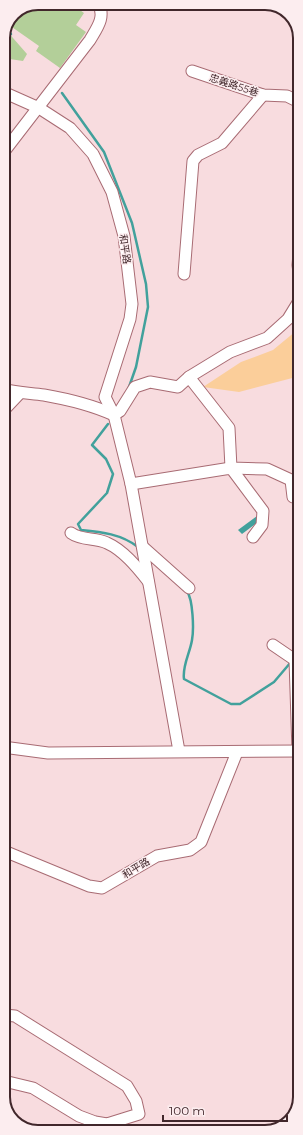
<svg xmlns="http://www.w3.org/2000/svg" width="303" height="1135" viewBox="0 0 303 1135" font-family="Montserrat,'Noto Sans TC',sans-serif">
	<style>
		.green { fill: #fbce9a }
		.water { fill: #42a19c }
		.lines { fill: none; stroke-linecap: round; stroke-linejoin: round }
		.stream { stroke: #42a19c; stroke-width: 2.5 }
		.building { fill: #b3cf99 }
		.minor-casing { stroke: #a86b73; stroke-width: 13 }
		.minor { stroke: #fff; stroke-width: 11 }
		.labels { text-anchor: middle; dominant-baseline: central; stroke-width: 3; stroke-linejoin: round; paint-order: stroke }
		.street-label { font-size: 10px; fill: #41272b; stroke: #fcedef }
		.rim { fill: none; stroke: #41272b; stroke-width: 2 }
	</style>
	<rect width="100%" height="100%" fill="#f8dcdf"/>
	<path class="green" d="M296,331h3l1,45 -61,16 -36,-5 38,-25 32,-12z"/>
	<path class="water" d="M257,516l1,6 -16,12 -4,-4z"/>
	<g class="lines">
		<g class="stream">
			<path d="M7,29l4,5"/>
			<path d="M62,93l42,59 28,71 14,61 2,23 -12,60 -7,20"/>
			<path d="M108,424l-16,21 14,14 7,15 -6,19 -29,31 3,6c21,2 40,4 57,17"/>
			<path d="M187,591c6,9 7,38 5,49 -2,13 -10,26 -8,39l47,25h9l34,-22 17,-20"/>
			<path d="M295,655l5,-3"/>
		</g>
	</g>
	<g class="building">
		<path d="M38,3h32l14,10 -8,12 10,7 -26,36 -24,-17 3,-5 -30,-21 5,-12z"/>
		<path d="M6,30l21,24 -4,7 -20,-3v-20z"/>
	</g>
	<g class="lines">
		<g class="minor-casing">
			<g id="minor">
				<path d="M192,71l71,24 24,1 12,6"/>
				<path d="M3,92l36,16 31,20 23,26 19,38 12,44 8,68 -2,15 -25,78 9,18 17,69 48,267"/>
				<path d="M3,153l87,-113c7,-12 16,-23 8,-37"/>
				<path d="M299,254l-1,11 1,7"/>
				<path d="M184,274l9,-113 5,-6 24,-12 41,-48"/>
				<path d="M189,377l41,-25 37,-14 21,-19 11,-18"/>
				<path d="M3,389c14,4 27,4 41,6 23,4 48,10 70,20"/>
				<path d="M3,411l17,-18"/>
				<path d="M114,415l6,-4 15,-24 15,-5 28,5 11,-10 40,51 2,40 36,1 24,11 2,17"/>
				<path d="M131,484l100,-16 32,43 -1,14 -9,12"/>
				<path d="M71,533c11,8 24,4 36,10 16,7 30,24 41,38"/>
				<path d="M143,547l46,41"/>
				<path d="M273,645l22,15 3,91"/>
				<path d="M3,747l45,6 252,-2"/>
				<path d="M4,851l85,35 13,2 55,-32 33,-6 11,-8 36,-90"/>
				<path d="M4,1015l11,1 112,70 9,15 3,13 -32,10 -12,-2 -16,-6 -46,-28 -29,-7"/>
			</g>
		</g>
		<use href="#minor" class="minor"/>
	</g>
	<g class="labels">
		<g class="street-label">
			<text transform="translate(234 85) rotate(18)">忠義路55巷</text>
			<text transform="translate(125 249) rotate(82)">和平路</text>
			<text transform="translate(136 868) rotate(-31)">和平路</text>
		</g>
	</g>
	<path d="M0 0H303V1135H0ZM38 10H265A28 28 0 0 1 293 38V1097A28 28 0 0 1 265 1125H38A28 28 0 0 1 10 1097V38A28 28 0 0 1 38 10Z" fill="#fcedef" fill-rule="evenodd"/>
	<path class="rim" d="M38 10H265A28 28 0 0 1 293 38V1097A28 28 0 0 1 265 1125H38A28 28 0 0 1 10 1097V38A28 28 0 0 1 38 10Z"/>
	<path d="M163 1115v6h124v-6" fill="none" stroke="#41272b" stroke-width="2"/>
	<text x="169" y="1115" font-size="12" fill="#41272b" stroke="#fcedef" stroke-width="3" paint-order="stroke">100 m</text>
</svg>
